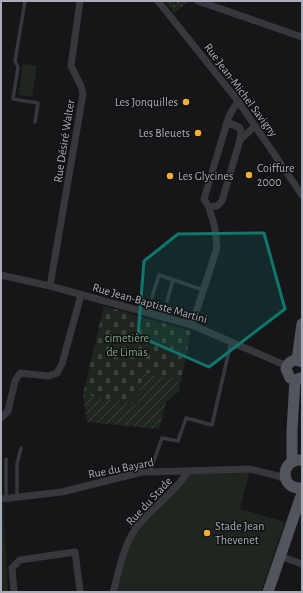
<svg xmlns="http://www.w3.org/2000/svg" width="303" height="593" viewBox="0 0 303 593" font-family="'Alegreya Sans',sans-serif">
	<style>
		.grass { fill: url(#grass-dots) }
		.cemetery { fill: url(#cemetery-stones) }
		.garden { fill: url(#garden-furrows) }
		.pitch { fill: #1e261f }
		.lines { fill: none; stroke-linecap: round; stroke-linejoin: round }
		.service { stroke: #37383d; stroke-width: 3.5 }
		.minor { stroke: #37383d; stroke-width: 7 }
		.primary { stroke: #53555c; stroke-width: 11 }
		.marked { fill: #0f766e; fill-opacity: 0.2; stroke: #0f766e; stroke-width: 3; stroke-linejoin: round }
		.poi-dot { fill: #f2b134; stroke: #111113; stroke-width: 1.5 }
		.labels { text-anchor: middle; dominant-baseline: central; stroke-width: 3; stroke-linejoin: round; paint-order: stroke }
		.street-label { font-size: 12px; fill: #a8adb8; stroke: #111113 }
		.poi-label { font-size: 12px; fill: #a8adb8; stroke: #111113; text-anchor: start }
		.park-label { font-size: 12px; fill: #7fa381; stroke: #111113 }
	</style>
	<defs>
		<pattern id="grass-dots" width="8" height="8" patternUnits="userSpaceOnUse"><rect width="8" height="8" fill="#1e261f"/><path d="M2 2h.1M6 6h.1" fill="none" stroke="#3c433d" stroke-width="1.8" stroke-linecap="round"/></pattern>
		<pattern id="cemetery-stones" width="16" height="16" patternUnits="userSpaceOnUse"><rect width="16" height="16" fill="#1e261f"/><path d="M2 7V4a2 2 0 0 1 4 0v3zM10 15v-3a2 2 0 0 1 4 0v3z" fill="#3c433d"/></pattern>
		<pattern id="garden-furrows" width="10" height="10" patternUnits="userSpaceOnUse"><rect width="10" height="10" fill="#1e261f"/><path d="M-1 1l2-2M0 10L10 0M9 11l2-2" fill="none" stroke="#3c433d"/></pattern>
	</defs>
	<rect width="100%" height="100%" fill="#161618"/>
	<path class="grass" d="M165,1h24l-15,12z"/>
	<path class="cemetery" d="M104,306l87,25 -10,50 -37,-9 -7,32 -54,-9z"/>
	<path class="garden" d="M144,372l37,9 -2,10 -13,11 -7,27 -72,-7 -4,-27 54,9z"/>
	<g class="pitch">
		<path d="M23,64l14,2 -5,31 -14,-2z"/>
		<path d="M250,469l-10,40 45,13 -24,70h-148l15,-51 60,-70z"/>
		<path d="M1,504h2l5,88h-7z"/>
	</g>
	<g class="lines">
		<g class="service">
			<path d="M25,1l-10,60 3,6 -5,32 25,4 -3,19"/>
			<path d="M152,297l7,-22 44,15"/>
			<path d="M167,301l6,-21"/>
			<path d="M6,459v39"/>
			<path d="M150,472l12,-34 16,3 8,-23 26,7 19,-83"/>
			<path d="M17,497v-33l4,-16"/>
		</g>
		<g class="minor">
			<path d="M158,1l80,100 64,94"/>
			<path d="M198,1l104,36"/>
			<path d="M226,125l6,-1 8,4 1,4 -1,8"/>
			<path d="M209,207l8,-1 5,-5 18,-61 15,-14"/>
			<path d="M1,275l49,11 142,39 95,41"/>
			<path d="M50,286l33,-192 -2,-8 -10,-20 9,-65"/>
			<path d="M192,325l25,-77 -2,-20 -6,-21 -5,-8 25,-83 9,-15"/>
			<path d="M1,418l7,-7 7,-30 5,-8 29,3 8,-3 5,-9 19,-69"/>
			<path d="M1,499l61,-7 80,-20h8l100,-3 28,7 8,4"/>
			<path d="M280,556l22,8"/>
			<path d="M14,592l-2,-24 8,-8 55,-8 5,38"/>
			<path d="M113,592c6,-21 10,-46 23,-64 16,-21 39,-35 52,-57"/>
		</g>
		<g class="primary">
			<path d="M297,360l5,-36"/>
			<path d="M301,378l-6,2 -5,-2 -4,-9c2,-8 9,-11 16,-7"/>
			<path d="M302,460c-22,-2 -23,30 0,28"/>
			<path d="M292,461v-31l3,-50"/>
			<path d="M268,592l34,-99"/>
		</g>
	</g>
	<path class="marked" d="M264,233l21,76 -76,58 -71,-31 6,-75 34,-27z"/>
	<g class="poi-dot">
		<circle cx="186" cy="102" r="4"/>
		<circle cx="198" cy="133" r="4"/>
		<circle cx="249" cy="175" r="4"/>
		<circle cx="170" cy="176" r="4"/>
		<circle cx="207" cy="533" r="4"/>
	</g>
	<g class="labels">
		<g class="street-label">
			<text transform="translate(241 90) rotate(53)">Rue Jean-Michel Savigny</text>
			<text transform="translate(64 141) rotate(-81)">Rue Désiré Walter</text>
			<text transform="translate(150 303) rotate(16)">Rue Jean-Baptiste Martini</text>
			<text transform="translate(121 468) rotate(-11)">Rue du Bayard</text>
			<text transform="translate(149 501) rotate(-47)">Rue du Stade</text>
		</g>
		<g class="poi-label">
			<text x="178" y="102" text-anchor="end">Les Jonquilles</text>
			<text x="190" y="133" text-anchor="end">Les Bleuets</text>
			<text x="257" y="168">Coiffure<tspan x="257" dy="14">2000</tspan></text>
			<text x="178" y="176">Les Glycines</text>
			<text x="215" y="526">Stade Jean<tspan x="215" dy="14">Thevenet</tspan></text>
		</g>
		<g class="park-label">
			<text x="127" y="338">cimetière<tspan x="127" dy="14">de Limas</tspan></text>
		</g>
	</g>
	<rect width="303" height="593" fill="none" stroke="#a8adb8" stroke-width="4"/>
</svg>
